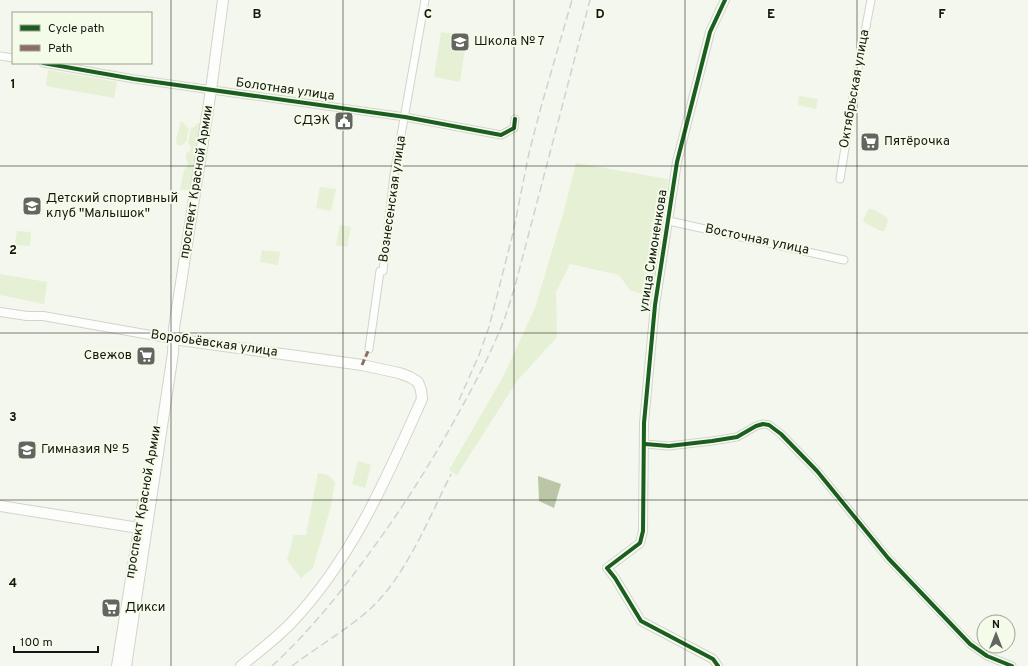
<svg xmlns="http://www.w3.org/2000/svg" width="1028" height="666" viewBox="0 0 1028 666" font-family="Overpass,sans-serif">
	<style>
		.green { fill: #e6f0d5 }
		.water { fill: #bbc6a7 }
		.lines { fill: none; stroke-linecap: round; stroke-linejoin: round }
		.minor-casing { stroke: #d1d4cc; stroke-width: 9 }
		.tertiary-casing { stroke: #d1d4cc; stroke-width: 10 }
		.secondary-casing { stroke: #d1d4cc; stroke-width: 12 }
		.minor { stroke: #fdfefc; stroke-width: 7 }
		.tertiary { stroke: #fdfefc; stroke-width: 8 }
		.secondary { stroke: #fdfefc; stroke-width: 10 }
		.rail { stroke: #d1d2cf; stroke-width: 1.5; stroke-dasharray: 8 4; stroke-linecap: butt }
		.quiet { stroke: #8d6e63; stroke-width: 3; stroke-dasharray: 6 3; stroke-linecap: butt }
		.cycleway-casing { stroke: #f4fbe9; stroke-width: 6 }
		.cycleway { stroke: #1b5e20; stroke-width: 4 }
		.grid { fill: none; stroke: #151811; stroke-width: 1; stroke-opacity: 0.55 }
		.labels { text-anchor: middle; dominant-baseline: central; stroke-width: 4; stroke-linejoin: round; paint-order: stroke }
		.poi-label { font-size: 13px; fill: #151811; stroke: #f4fbe9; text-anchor: start }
		.street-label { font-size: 13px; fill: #151811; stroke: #f4fbe9 }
		.grid-label { font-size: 13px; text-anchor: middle; font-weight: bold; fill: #151811; stroke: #f4fbe9; stroke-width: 4; stroke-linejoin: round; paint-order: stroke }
	</style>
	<rect width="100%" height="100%" fill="#f3f7ed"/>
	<g class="green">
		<path d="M441,32l26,4 -7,46 -26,-5z"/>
		<path d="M48,70l69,12 -3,16 -68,-12z"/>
		<path d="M799,96l19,3 -2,10 -18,-4z"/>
		<path d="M181,121h1l7,8 -3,13 -5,4 -5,-2 1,-4h-1z"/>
		<path d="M198,123h2l-11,67h-9l4,-20 3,-3 1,-4 -2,-4v-5l4,-3 1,-4 -3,-4 3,-15 3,-1z"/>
		<path d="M576,163l92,16 -15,119 -23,-8 -11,-15 -49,-11 -14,28 1,45 -40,44 -60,94 -8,-5 55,-95 31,-67 28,-94z"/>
		<path d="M320,187l16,2 -5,22 -15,-3z"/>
		<path d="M869,209h3l15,8 1,5 -4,9h-3l-16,-8 -2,-3z"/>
		<path d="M340,225l11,2 -4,20 -11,-2z"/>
		<path d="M17,231l14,1 -1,14 -15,-1z"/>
		<path d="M262,250l18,2 -2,13 -18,-3z"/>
		<path d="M0,274l47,8 -3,22 -44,-9z"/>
		<path d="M358,461l13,4 -6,23 -13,-4z"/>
		<path d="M318,473l10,2 7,7 -4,24 -18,62 -12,10 -14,-18 7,-25h12z"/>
	</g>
	<path class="water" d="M538,476l23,8 -7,24 -15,-7z"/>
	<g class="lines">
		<g class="minor-casing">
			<g id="minor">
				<path d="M0,56l13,2"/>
				<path d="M43,63l91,16 271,38 96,18 13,-7 1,-9"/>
				<path d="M840,179l16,-100 15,-79"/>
				<path d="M669,221l175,39"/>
				<path d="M369,349l11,-78h3l11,-96 31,-175"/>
				<path d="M645,444l24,2 43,-5 25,-4 19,-11 7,-2 6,1 12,9 36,37 71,87 82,86 17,12 25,10"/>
			</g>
		</g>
		<g class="tertiary-casing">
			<g id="tertiary">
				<path d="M0,312l27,4h16l130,23"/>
				<path d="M718,666l-5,-7 -72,-38 -26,-43 -8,-10 33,-25 3,-12 1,-108 11,-118 22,-143 33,-130 15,-32"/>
			</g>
		</g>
		<g class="secondary-casing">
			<g id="secondary">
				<path d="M173,339l189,26 37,8 11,4 8,5 3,8 1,9c-35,78 -70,160 -130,223 -15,16 -34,30 -51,44"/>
				<path d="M0,506l139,22"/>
				<path d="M117,666l26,-162"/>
				<path d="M126,666l47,-313 1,-25 37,-238 12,-90"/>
			</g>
		</g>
		<use href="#minor" class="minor"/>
		<use href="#tertiary" class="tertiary"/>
		<use href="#secondary" class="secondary"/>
		<g class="rail">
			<path d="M459,400l20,-45 10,-28 24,-94 16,-80 12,-46 31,-107"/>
			<path d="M272,666c35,-32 65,-69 93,-107 35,-47 65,-94 93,-145 16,-29 32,-59 44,-89 5,-12 8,-24 12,-35l76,-290"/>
			<path d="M292,666c25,-19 53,-35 77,-56 36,-32 60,-92 82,-136"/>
		</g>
		<path class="quiet" d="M362,365l7,-16"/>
		<g class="cycleway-casing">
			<g id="cycleway">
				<path d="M43,63l91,16 271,38 96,18 13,-7 1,-9"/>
				<path d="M645,444l24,2 43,-5 25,-4 19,-11 7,-2 6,1 12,9 36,37 71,87 82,86 17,12 25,10"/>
				<path d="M718,666l-5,-7 -72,-38 -26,-43 -8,-10 33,-25 3,-12 1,-108 11,-118 22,-143 33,-130 15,-32"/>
			</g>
		</g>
		<use href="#cycleway" class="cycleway"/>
	</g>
	<path class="grid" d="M171,0v666M343,0v666M514,0v666M685,0v666M857,0v666M0,166h1028M0,333h1028M0,500h1028"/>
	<defs>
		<g id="school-square" transform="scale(1)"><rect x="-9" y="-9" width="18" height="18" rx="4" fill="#63665e" stroke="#f4fbe9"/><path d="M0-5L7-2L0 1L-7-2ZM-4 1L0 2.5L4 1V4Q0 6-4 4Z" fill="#fff"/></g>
		<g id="civic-square" transform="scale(1)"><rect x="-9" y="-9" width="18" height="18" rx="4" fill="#63665e" stroke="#f4fbe9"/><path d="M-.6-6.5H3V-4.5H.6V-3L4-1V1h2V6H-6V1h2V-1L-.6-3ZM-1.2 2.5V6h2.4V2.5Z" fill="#fff"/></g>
		<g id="supermarket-square" transform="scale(1)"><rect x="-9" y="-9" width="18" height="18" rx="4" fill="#63665e" stroke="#f4fbe9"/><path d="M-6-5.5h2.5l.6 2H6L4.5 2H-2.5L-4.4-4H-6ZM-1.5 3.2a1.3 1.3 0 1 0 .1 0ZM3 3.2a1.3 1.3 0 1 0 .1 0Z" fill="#fff"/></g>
	</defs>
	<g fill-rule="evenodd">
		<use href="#school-square" x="460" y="42"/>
		<use href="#civic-square" x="344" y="121"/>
		<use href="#supermarket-square" x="870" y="142"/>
		<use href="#school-square" x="32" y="206"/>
		<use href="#supermarket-square" x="146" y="356"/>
		<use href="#school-square" x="27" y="450"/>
		<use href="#supermarket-square" x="111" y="608"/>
	</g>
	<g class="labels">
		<g class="poi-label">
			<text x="474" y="42">Школа № 7</text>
			<text x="330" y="121" text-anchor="end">СДЭК</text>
			<text x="884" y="142">Пятёрочка</text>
			<text x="46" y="199">Детский спортивный<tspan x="46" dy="15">клуб "Малышок"</tspan></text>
			<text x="132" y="356" text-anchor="end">Свежов</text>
			<text x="41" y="450">Гимназия № 5</text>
			<text x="125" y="608">Дикси</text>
		</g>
		<g class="street-label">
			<text transform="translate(855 89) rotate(-80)">Октябрьская улица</text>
			<text transform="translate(285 90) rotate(8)">Болотная улица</text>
			<text transform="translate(197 182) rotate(-81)">проспект Красной Армии</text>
			<text transform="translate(393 199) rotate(-82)">Вознесенская улица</text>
			<text transform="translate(757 240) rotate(12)">Восточная улица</text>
			<text transform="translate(654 251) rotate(-81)">улица Симоненкова</text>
			<text transform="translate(214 344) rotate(8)">Воробьёвская улица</text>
			<text transform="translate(144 502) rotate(-80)">проспект Красной Армии</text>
		</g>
	</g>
	<g class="grid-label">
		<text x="257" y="18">B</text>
		<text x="428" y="18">C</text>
		<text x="600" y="18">D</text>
		<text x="771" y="18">E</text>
		<text x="942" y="18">F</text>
		<text x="13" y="88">1</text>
		<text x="13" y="254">2</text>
		<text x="13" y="421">3</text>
		<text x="13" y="587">4</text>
	</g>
	<rect x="12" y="12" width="140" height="52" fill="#f4fbe9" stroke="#9ba093"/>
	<rect x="20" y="25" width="20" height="6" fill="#1b5e20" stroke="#9ba093"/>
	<text x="48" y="32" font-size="12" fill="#151811">Cycle path</text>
	<rect x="20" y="45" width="20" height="6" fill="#8d6e63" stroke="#9ba093"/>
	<text x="48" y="52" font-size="12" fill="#151811">Path</text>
	<g transform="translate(996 634)"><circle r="19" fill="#f4fbe9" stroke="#9ba093"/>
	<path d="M0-3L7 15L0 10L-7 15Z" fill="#63665e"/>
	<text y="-6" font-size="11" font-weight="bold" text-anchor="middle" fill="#151811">N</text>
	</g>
	<path d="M14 646v6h84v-6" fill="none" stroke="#151811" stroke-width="2"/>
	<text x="20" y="646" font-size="12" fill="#151811" stroke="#f4fbe9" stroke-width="3" paint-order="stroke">100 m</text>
</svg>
